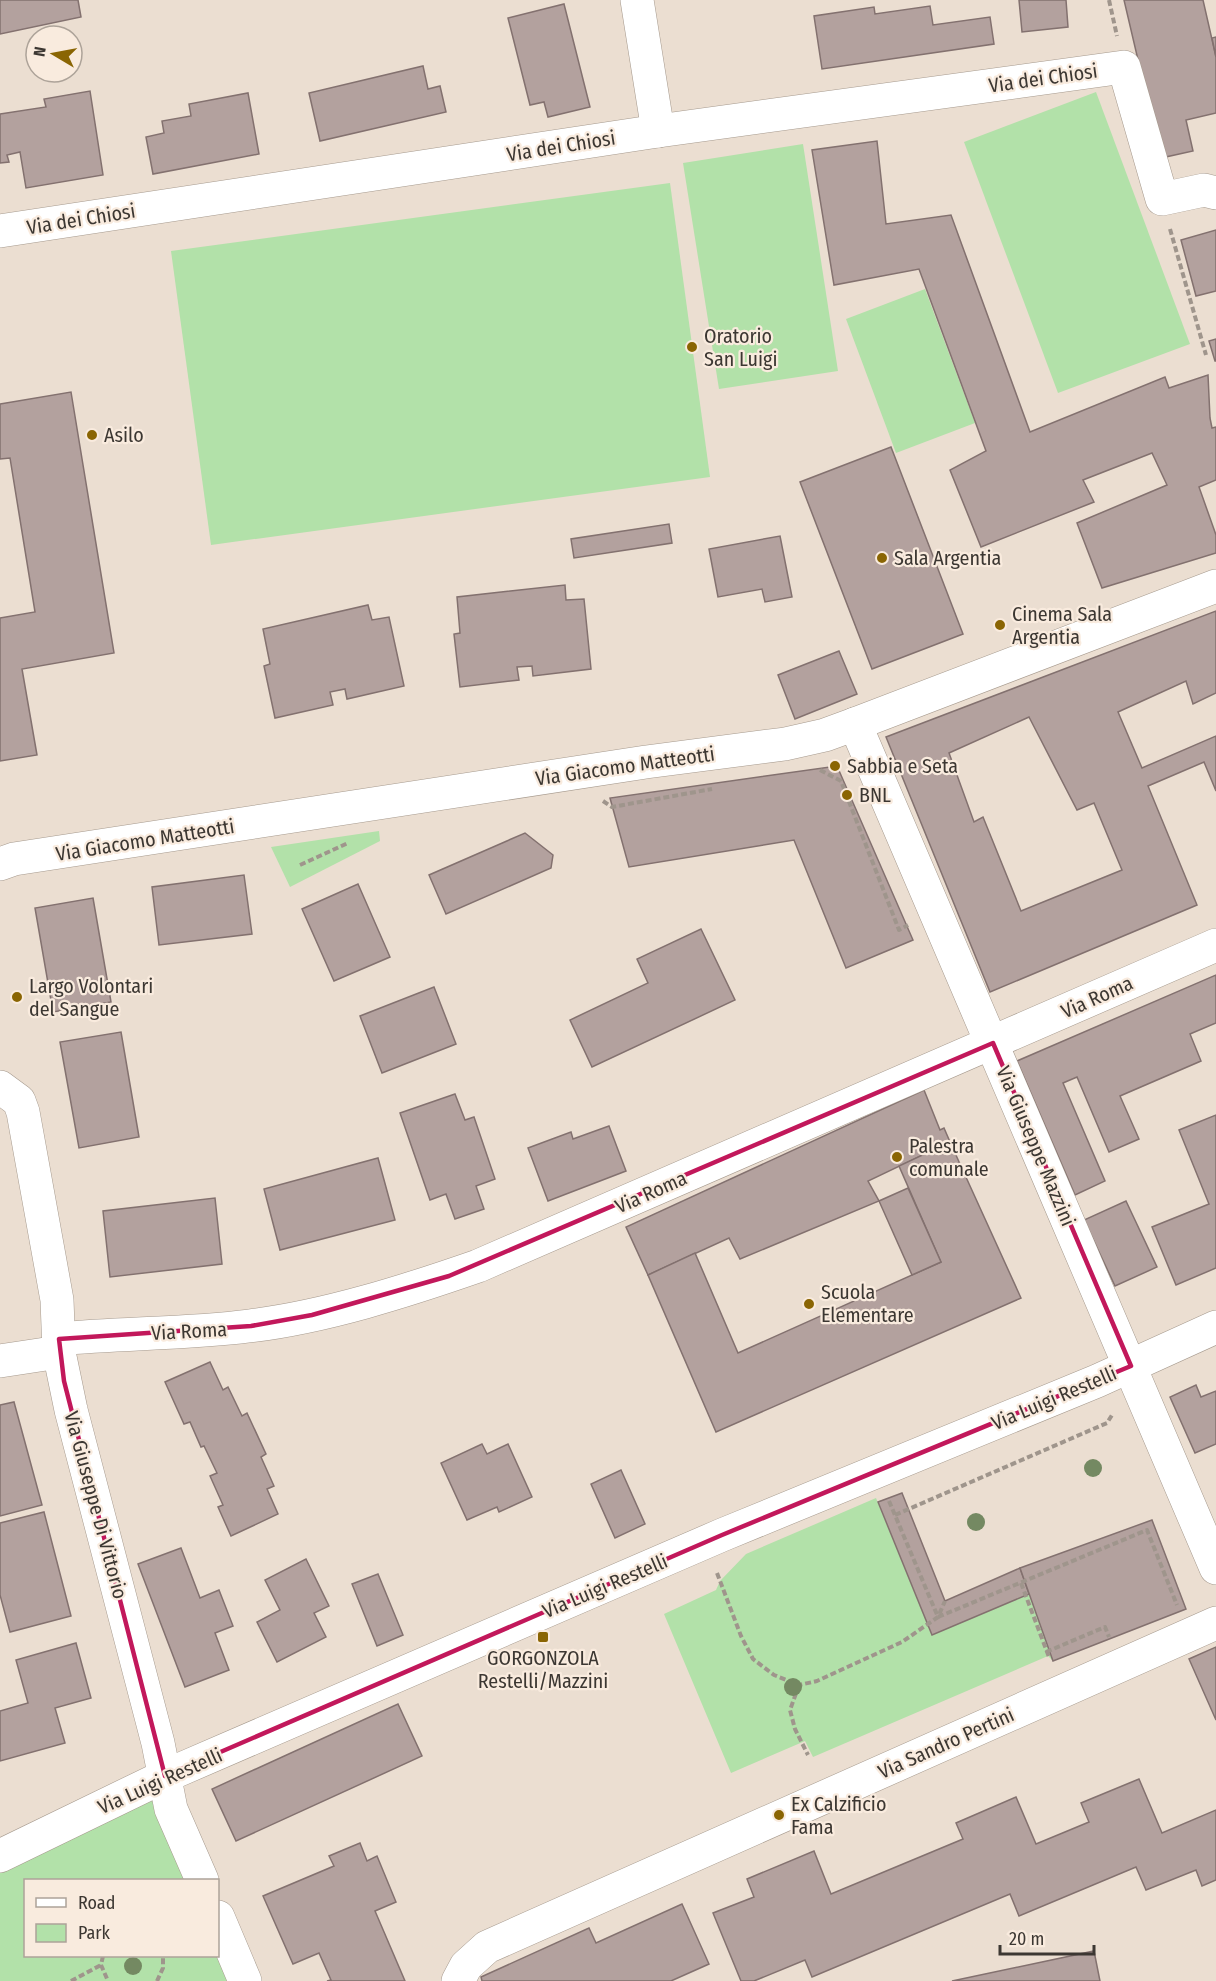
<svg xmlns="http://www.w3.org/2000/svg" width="1216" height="1981" viewBox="0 0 1216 1981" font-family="'Fira Sans Condensed',sans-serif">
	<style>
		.green { fill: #b2e1a9 }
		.building { fill: #b3a19e; stroke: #83716f; stroke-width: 1.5; fill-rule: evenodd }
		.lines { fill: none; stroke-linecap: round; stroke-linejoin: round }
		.minor-casing { stroke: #a69a8e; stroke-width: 34 }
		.path { stroke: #9f958c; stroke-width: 4; stroke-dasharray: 6 3; stroke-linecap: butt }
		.minor { stroke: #fff; stroke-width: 33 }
		.tree { fill: #748962 }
		.marked { fill: none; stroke: #c2185b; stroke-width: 4.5; stroke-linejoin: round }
		.poi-dot { fill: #8a6503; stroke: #f9ebde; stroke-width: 2 }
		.labels { text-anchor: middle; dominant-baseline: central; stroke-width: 4.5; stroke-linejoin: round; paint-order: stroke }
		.street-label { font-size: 20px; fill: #3c3732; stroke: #f9ebde }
		.poi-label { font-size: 20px; fill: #3c3732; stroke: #f9ebde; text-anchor: start }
	</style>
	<rect width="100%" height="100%" fill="#ebded1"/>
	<g class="green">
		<path d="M1096,92l94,252 -132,49 -94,-251z"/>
		<path d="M803,144l35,227 -119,18 -36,-226z"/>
		<path d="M670,183l40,294 -499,68 -40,-294z"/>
		<path d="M925,289l50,134 -79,30 -50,-134z"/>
		<path d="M379,831l1,10 -90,46 -19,-40z"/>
		<path d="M876,1498l56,137 97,-41 24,67 -5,-5 -235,101 -8,-16 -74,32 -67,-159 52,-24 4,-9 26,-27z"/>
		<path d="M168,1780l40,100h-182v76h192l30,25h-248v-122z"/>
	</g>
	<g class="building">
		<path d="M0,0h78l3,17 -81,17z"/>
		<path d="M1019,0h47l2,27 -46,5z"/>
		<path d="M1124,0h79l13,57v56l-30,7 7,31 -32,7z"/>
		<path d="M564,4l26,103 -42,10 -4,-15 -14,3 -22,-87z"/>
		<path d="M930,6l3,19 57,-8 4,27 -172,25 -8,-53 60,-9 1,7z"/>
		<path d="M1216,37v20l-4,-19z"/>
		<path d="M423,66l5,23 12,-3 6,26 -126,29 -11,-48z"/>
		<path d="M90,91l13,84 -77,13 -6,-36 -13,3 2,7 -9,1v-49l46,-7 -2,-8z"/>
		<path d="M248,93l11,61 -106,20 -7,-37 18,-4 -2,-12 29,-5 -2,-12z"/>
		<path d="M877,141l9,83 65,-9 79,217 135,-55 4,11 39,-13 2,43 2,10 4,-1v53l-17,7 17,48v18l-114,35 -25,-65 90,-38 -15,-32 -69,27 11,22 -113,45 -31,-77 36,-19 -67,-182 -85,16 -22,-135z"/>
		<path d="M1216,230v61l-20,5 -15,-56z"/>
		<path d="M1216,339v22h-1l-6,-20z"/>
		<path d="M71,392l43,261 -92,16 15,86 -37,6v-143l35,-6 -25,-154 -10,1v-55z"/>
		<path d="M891,447l72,187 -91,35 -72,-187z"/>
		<path d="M669,524l3,19 -98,15 -3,-19z"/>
		<path d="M780,536l12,61 -27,5 -3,-13 -44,8 -9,-48z"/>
		<path d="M565,585l1,15 18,-1 7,70 -58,7 -1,-10 -15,1 2,13 -59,7 -6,-53 6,-1 -3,-36z"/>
		<path d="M368,605l4,15 17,-3 15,69 -57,13 -2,-10 -15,3 3,13 -58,13 -11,-52 6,-2 -7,-35z"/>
		<path d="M1216,611v82l-23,11 -7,-23 -68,31 24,56 74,-32v55l-12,-29 -56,24 49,119 -207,87 -104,-255zM1029,717l48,93 17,-7 28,67 -101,41 -38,-94 -9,5 -25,-69z"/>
		<path d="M839,651l18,43 -62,25 -17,-44z"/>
		<path d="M837,766l76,174 -67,28 -52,-128 -165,27 -19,-69z"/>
		<path d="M525,833l28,22 -2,13 -105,46 -17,-39z"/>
		<path d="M244,875l8,59 -93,11 -7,-58z"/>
		<path d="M358,884l32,73 -56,24 -32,-72z"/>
		<path d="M93,898l18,104 -58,10 -18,-104z"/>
		<path d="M701,929l34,71 -143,67 -22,-47 78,-37 -11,-24z"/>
		<path d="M1216,975v48l-26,11 11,27 -81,35 19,43 -30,13 -32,-75 -14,6 42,98 -30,14 -58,-134z"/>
		<path d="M434,987l22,57 -74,29 -22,-57z"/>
		<path d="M121,1032l18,105 -60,11 -19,-106z"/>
		<path d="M924,1090l16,40 4,-2 6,14 -82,39 11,20 -139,58 -11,-21 -81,37 -22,-48z"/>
		<path d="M455,1094l10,26 9,-3 21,62 -19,7 8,23 -29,10 -9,-25 -16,6 -30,-87z"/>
		<path d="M1216,1115v153l-40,17 -24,-58 57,-23 -30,-74z"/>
		<path d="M609,1126l17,45 -78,30 -20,-53 43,-16 2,7z"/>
		<path d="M950,1142l71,156 -305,134 -68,-157 47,-22 43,100 203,-91 -42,-96z"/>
		<path d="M378,1158l17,62 -115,30 -16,-61z"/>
		<path d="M908,1188l33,74 -29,13 -33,-74z"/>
		<path d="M215,1198l7,66 -112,13 -7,-66z"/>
		<path d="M1126,1201l31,66 -42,19 -31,-66z"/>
		<path d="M210,1362l13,28 5,-3 14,29 5,-3 19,41 -5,3 13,29 -7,3 11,25 -47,22 -13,-29 5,-2 -13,-29 7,-3 -13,-27 -3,1 -11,-25 -6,2 -19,-42z"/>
		<path d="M1196,1385l5,12 15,-6v53l-21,9 -25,-56z"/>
		<path d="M14,1402l28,103 -42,11v-111z"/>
		<path d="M482,1444l5,10 21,-10 24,53 -33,15 -2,-5 -30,13 -26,-57z"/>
		<path d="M621,1470l24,54 -30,14 -24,-54z"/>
		<path d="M902,1493l43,108 75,-33 9,26 -97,41 -54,-133z"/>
		<path d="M44,1512l27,104 -61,16 -10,-37v-72z"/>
		<path d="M1152,1520l34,89 -133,52 -33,-93z"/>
		<path d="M181,1548l19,50 19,-8 14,36 -18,7 14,37 -44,17 -47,-123z"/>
		<path d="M306,1559l23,47 -15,7 12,24 -49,25 -20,-40 23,-12 -15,-30z"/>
		<path d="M378,1574l25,61 -26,11 -25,-62z"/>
		<path d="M76,1643l15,55 -36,10 10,35 -65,18v-50l28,-8 -12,-43z"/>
		<path d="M1216,1647v73l-27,-61z"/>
		<path d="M398,1704l24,52 -186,85 -24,-52z"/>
		<path d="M1139,1779l23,54 54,-23v70l-14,6 -6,-16 -50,20 -10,-23 -117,49 -9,-22 -198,83 -7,-17 -51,21h-13l-28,-68 41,-16 -7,-18 67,-28 17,43 132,-55 -7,-16 60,-26 20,47 53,-22 -8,-19z"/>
		<path d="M360,1843l7,18 10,-5 19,46 -21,9 30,70h-78l4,-1 -12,-27 -26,11 -30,-68 71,-30 -5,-10z"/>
		<path d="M682,1904l27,60 -38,17h-189l-1,-4 108,-49 7,15z"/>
		<path d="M1094,1951l6,30h-148z"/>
	</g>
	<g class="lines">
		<g class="minor-casing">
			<g id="minor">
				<path d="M637,0l21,131"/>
				<path d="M0,231l658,-100 466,-64 38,132 42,-9 12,3"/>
				<path d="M855,724l361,844"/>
				<path d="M0,864l14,-5 632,-97 139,-18 40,-9 30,-11 361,-138"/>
				<path d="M0,1087l19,14 4,11 34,188 2,52 12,58 87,333 13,66 31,71"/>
				<path d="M59,1339c63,-6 127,-5 190,-13 76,-9 157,-35 229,-60l738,-321"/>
				<path d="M0,1361l59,-9"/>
				<path d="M0,1856l165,-80 557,-241 375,-154 119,-54"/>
				<path d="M218,1917l27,64"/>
				<path d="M458,1981l8,-15 21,-19 729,-324"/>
			</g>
		</g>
		<g class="path">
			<path d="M1109,0l8,36"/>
			<path d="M1170,229l36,126"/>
			<path d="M820,770l21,11 58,149 9,-5"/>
			<path d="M603,801l9,6 100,-18"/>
			<path d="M300,865l48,-22"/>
			<path d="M889,1501l49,116 209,-87 30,75"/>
			<path d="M895,1515l212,-92 5,-8"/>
			<path d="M717,1573l24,63 12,23 21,16 25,10 18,-4 85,-39 36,-25 7,-16"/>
			<path d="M1021,1583l28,74"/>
			<path d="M1046,1652l59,-25 4,10"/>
			<path d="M799,1685l-9,25 5,19 13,26"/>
			<path d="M103,1956l-2,9 7,16"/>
			<path d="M71,1981l30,-16"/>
			<path d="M157,1981l6,-13v-12"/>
		</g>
		<use href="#minor" class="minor"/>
	</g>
	<g class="tree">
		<circle cx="1093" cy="1468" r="9"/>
		<circle cx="976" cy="1522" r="9"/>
		<circle cx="793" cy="1687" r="9"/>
		<circle cx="133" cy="1966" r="9"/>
	</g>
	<path class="marked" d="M993,1043l138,323 -409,169 -557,241 -101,-395 -5,-42 192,-13 61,-11 137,-39z"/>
	<g class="poi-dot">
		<circle cx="692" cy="347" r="6"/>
		<circle cx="92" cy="435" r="6"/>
		<circle cx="882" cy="558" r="6"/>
		<circle cx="1000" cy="625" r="6"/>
		<circle cx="835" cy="766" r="6"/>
		<circle cx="847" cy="795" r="6"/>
		<circle cx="17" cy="997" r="6"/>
		<circle cx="897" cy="1157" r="6"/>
		<circle cx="809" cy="1304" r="6"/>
		<rect x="537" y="1631" width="12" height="12" rx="3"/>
		<circle cx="779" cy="1815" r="6"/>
	</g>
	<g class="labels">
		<g class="street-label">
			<text transform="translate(1043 78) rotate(-8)">Via dei Chiosi</text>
			<text transform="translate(561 146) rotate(-9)">Via dei Chiosi</text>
			<text transform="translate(81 219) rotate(-9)">Via dei Chiosi</text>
			<text transform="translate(625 766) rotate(-8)">Via Giacomo Matteotti</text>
			<text transform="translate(145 840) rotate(-9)">Via Giacomo Matteotti</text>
			<text transform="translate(1097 997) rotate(-24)">Via Roma</text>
			<text transform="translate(1036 1146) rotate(67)">Via Giuseppe Mazzini</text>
			<text transform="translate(651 1192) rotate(-24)">Via Roma</text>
			<text transform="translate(189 1331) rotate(-3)">Via Roma</text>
			<text transform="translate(1054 1398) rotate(-23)">Via Luigi Restelli</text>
			<text transform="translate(96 1505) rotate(75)">Via Giuseppe Di Vittorio</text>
			<text transform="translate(605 1586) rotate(-23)">Via Luigi Restelli</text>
			<text transform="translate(946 1743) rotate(-24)">Via Sandro Pertini</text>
			<text transform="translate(160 1781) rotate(-24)">Via Luigi Restelli</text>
		</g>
		<g class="poi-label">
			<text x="704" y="336">Oratorio<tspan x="704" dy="23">San Luigi</tspan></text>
			<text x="104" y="435">Asilo</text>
			<text x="894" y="558">Sala Argentia</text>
			<text x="1012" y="614">Cinema Sala<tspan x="1012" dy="23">Argentia</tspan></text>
			<text x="847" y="766">Sabbia e Seta</text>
			<text x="859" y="795">BNL</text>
			<text x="29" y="986">Largo Volontari<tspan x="29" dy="23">del Sangue</tspan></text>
			<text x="909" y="1146">Palestra<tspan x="909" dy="23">comunale</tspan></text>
			<text x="821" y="1292">Scuola<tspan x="821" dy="23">Elementare</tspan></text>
			<text x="543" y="1658" text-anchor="middle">GORGONZOLA<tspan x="543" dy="23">Restelli/Mazzini</tspan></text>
			<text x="791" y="1804">Ex Calzificio<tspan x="791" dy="23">Fama</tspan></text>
		</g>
	</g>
	<rect x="24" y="1879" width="195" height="78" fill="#f9ebde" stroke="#ada399" stroke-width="1.5"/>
	<rect x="36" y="1898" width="30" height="9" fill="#ffffff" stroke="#ada399" stroke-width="1.5"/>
	<text x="78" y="1909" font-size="18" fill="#3c3732">Road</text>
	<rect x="36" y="1924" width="30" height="18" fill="#b2e1a9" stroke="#ada399" stroke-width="1.5"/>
	<text x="78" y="1939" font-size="18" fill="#3c3732">Park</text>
	<g transform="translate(54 54) rotate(280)"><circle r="28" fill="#f9ebde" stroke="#ada399" stroke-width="1.5"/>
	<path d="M0-4.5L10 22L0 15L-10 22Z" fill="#8a6503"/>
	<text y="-9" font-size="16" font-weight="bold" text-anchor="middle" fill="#3c3732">N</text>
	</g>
	<path d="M1000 1945v9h94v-9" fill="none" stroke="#3c3732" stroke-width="3"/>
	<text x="1009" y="1945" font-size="18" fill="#3c3732" stroke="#f9ebde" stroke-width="4.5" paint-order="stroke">20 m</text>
</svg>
